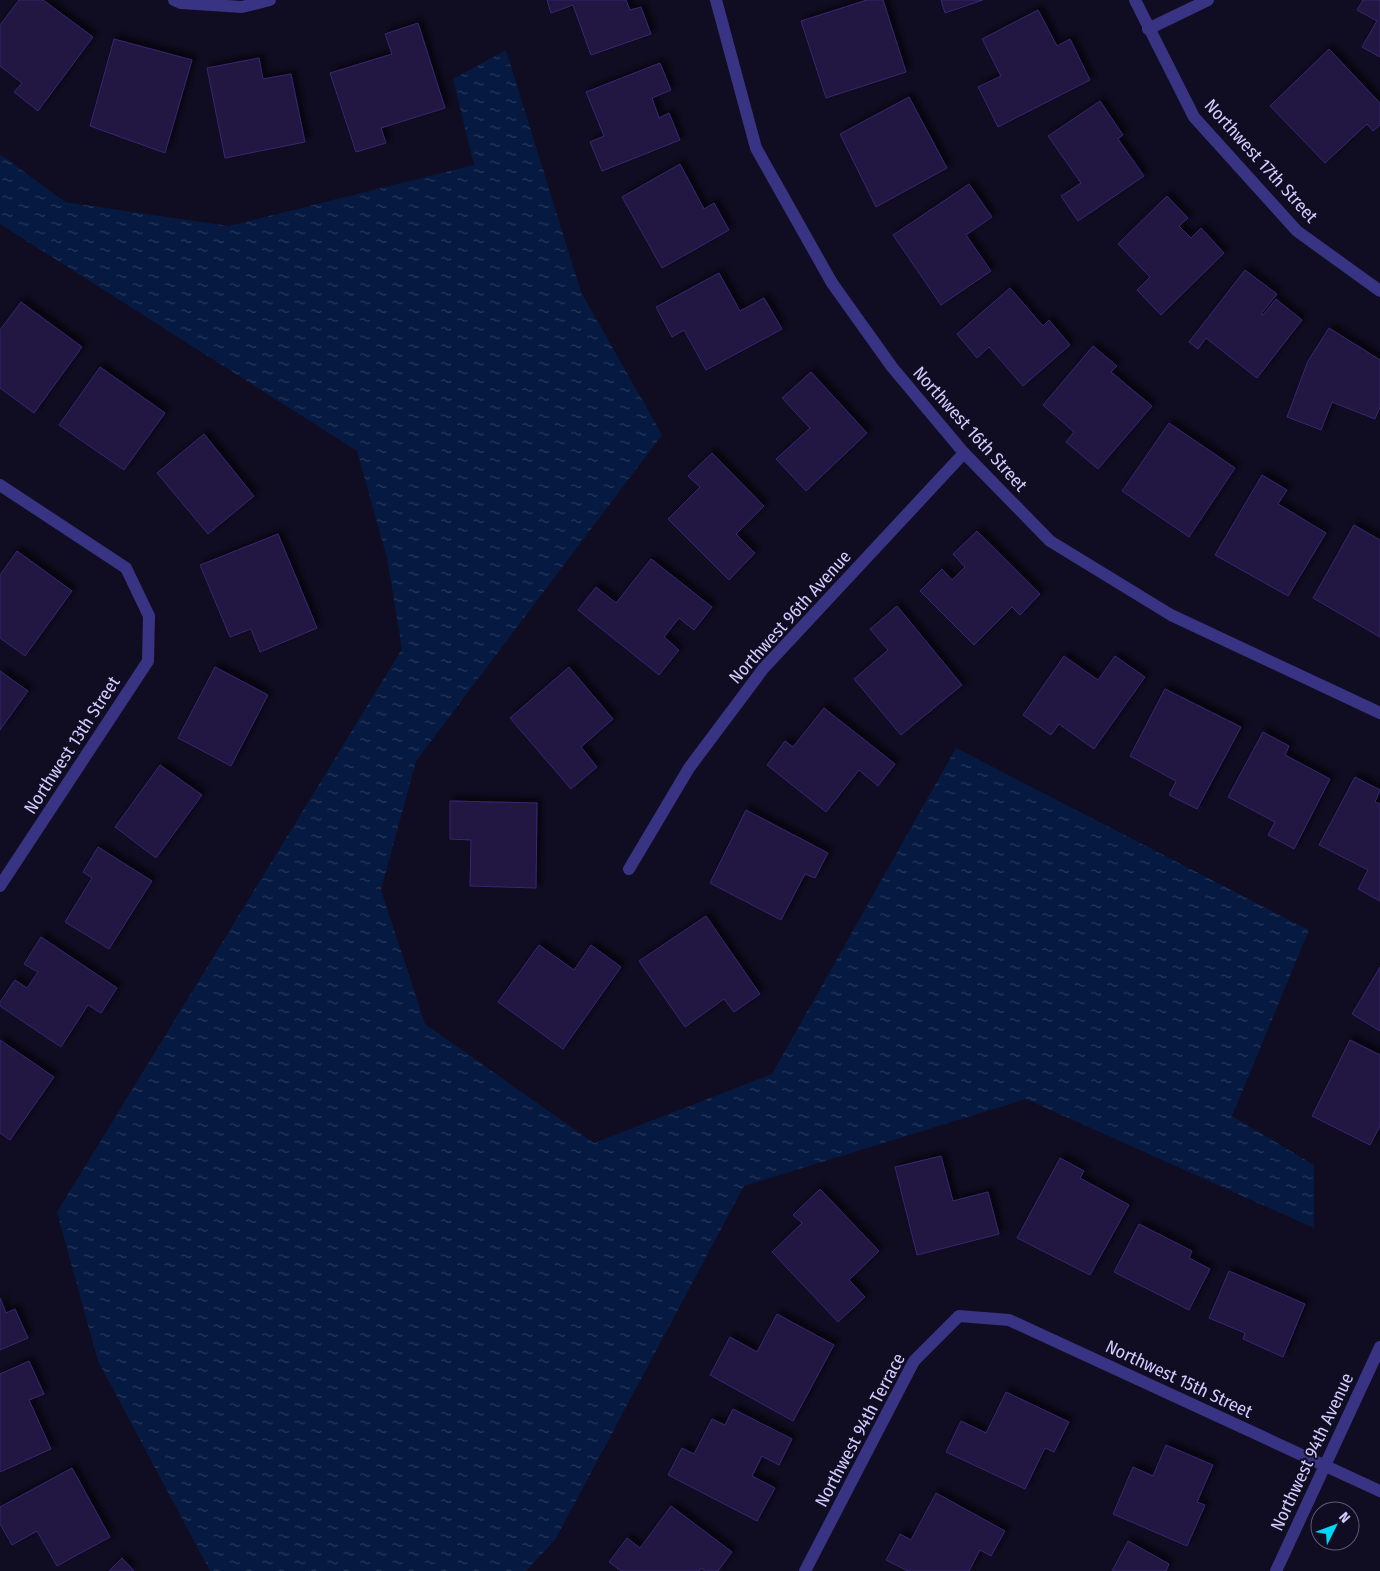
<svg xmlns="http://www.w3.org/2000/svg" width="1380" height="1571" viewBox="0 0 1380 1571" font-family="'Fira Sans Condensed',sans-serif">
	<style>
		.water { fill: url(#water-ripples) }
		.building { fill: #211643; stroke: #382771; filter: url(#shadow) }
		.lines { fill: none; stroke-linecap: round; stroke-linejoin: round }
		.minor { stroke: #393383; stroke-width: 12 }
		.labels { text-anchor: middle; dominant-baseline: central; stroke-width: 4; stroke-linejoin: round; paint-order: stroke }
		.street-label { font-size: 18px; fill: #d3ccff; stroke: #100c21 }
	</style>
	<defs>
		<pattern id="water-ripples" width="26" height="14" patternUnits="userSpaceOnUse" patternTransform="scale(1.25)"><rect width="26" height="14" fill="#061940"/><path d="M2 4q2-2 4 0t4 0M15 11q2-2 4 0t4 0" fill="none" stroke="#29395d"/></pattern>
		<filter id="shadow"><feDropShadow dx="4.5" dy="-4.5" stdDeviation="2.5" flood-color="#0009"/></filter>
	</defs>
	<rect width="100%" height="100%" fill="#100c21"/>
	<path class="water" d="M506,50l75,242 81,143 -246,326 -35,129 44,134 169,119 178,-69 184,-326 353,182 -77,186 82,49v63l-288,-129 -282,87 -189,354 -29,31h-316l-112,-210 -41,-149 345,-563 -15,-91 -30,-107 -357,-227v-70l65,48 164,24 245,-61 -21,-86z"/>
	<g class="building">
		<path d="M19,0h24l50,37 -55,74 -24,-19 8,-9 -22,-17v-41z"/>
		<path d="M547,0h79l4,10 11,-3 10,27 -60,21 -18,-50 -22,8z"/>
		<path d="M867,0h16l23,72 -80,26 -25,-77z"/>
		<path d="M941,0h42l-38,13z"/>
		<path d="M1363,0h17v57l-18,-10 15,-26 -20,-11z"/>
		<path d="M1038,10l19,36 13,-7 20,41 -92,47 -20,-40 23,-11 -19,-37z"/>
		<path d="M418,23l27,85 -64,20 5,15 -30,9 -26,-79 62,-19 -7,-20z"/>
		<path d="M114,39l78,21 -27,93 -75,-27z"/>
		<path d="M1329,49l51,54v22l-7,6 -6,-7 -42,39 -55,-57z"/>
		<path d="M259,58l4,21 28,-5 14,68 -80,16 -18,-90z"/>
		<path d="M660,63l11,27 -19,8 7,20 10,-5 11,27 -78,31 -12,-29 14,-6 -18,-44z"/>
		<path d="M909,97l38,71 -71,39 -36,-73z"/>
		<path d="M1100,101l23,34 -5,4 26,37 -66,45 -17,-25 20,-13 -33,-47z"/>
		<path d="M680,164l24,45 10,-6 15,27 -67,38 -40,-71z"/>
		<path d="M969,184l23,33 -26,18 25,36 -50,34 -48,-70z"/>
		<path d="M1167,196l21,22 -9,8 12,12 10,-10 23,25 -63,62 -24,-25 13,-13 -32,-33z"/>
		<path d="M1245,270l32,24 -16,20 2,1 13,-16 26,21 -45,58 -51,-40 -8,11 -9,-7z"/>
		<path d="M719,273l21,38 24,-13 18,31 -76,41 -22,-40 -12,7 -16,-30z"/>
		<path d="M1010,288l33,38 6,-6 21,25 -47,41 -34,-39 -12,11 -20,-24z"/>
		<path d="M21,302l61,45 -48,66 -34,-25v-58z"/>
		<path d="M1329,328l51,32v47l-5,12 -43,-17 -11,28 -34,-13 21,-56z"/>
		<path d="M1093,346l24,20 -6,6 41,34 -54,63 -32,-27 8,-10 -31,-27z"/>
		<path d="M100,367l65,46 -41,57 -65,-45z"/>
		<path d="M811,372l56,61 -61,58 -30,-32 34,-31 -28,-30z"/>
		<path d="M1169,423l66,45 -46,69 -67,-46z"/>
		<path d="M204,434l50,62 -46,38 -51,-61z"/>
		<path d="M712,453l52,53 -28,28 19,19 -26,27 -61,-61 32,-32 -12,-11z"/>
		<path d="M1262,475l25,15 -9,14 48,29 -38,63 -73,-41z"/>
		<path d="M1354,525l26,15v97l-67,-39z"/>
		<path d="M977,531l63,63 -20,21 -8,-8 -38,38 -54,-54 22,-22 10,11 13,-13 -12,-13z"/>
		<path d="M278,534l39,94 -57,24 -9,-23 -21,8 -30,-72z"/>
		<path d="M17,551l55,40 -47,65 -25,-18v-63z"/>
		<path d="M651,559l61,48 -18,23 -15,-12 -15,19 15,13 -20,25 -81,-65 18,-23 20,16z"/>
		<path d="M897,606l65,79 -61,50 -47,-56 34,-29 -18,-21z"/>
		<path d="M1064,656l34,24 17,-24 30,21 -51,72 -35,-25 -8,11 -28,-20z"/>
		<path d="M215,667l53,28 -37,71 -53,-28z"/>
		<path d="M569,667l44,52 -32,28 16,20 -26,22 -61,-71z"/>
		<path d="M0,671l28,20 -28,39z"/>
		<path d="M1165,689l76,38 -44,82 -28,-14 7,-14 -46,-25z"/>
		<path d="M824,708l71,56 -17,22 -19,-16 -33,42 -59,-47 18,-24 8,6z"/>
		<path d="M1263,732l26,14 -4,9 45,24 -36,70 -26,-14 7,-13 -47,-25z"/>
		<path d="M160,765l42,30 -46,63 -41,-31z"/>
		<path d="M1355,777l25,13 -5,12 5,2v97l-22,-12 10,-19 -49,-25z"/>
		<path d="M450,801l87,2 -1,85 -66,-2 1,-46 -21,-1z"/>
		<path d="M746,810l82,43 -13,25 -10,-4 -24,46 -71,-37z"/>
		<path d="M98,847l54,34 -43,68 -44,-27 27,-44 -9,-6z"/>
		<path d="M706,916l54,78 -26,18 -10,-13 -39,28 -46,-66z"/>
		<path d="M41,937l76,51 -16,25 -13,-8 -27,42 -61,-41v-4l15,-22 12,8 11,-16 -14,-8z"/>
		<path d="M539,945l35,25 17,-25 30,22 -58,82 -65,-47z"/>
		<path d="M1380,967v64l-28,-17z"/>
		<path d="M0,1040l54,37 -44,63 -10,-7z"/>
		<path d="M1350,1040l30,15v71l-10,19 -58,-29z"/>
		<path d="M941,1156l12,45 35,-9 11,42 -82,21 -22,-88z"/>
		<path d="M1060,1158l24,13 -4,7 49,27 -39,70 -73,-37z"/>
		<path d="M820,1189l59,62 -30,29 16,17 -27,25 -66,-70 30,-29 -9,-8z"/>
		<path d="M1139,1224l53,27 -3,7 21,11 -21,41 -75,-38z"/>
		<path d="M1229,1271l76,33 -22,53 -40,-18 2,-6 -36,-15z"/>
		<path d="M0,1298l6,15 9,-4 13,29 -28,12z"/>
		<path d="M777,1314l57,31 -41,76 -83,-46 20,-38 27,15z"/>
		<path d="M29,1361l15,33 -15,6 22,49 -51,23v-98z"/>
		<path d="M1006,1392l63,30 -15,30 -9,-4 -20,41 -79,-37 15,-31 25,12z"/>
		<path d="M733,1409l59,30 -13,26 -17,-9 -10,20 23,12 -18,33 -89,-46 14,-27 12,6 18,-35 13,6z"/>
		<path d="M1166,1445l47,20 -16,37 8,3 -18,41 -74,-32 20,-47 20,9z"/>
		<path d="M72,1468l38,69 -53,29 -20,-35 -25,14 -12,-21v-17z"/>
		<path d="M936,1493l69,38 -14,25 -11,-6 -11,21h-61l-22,-11 14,-26 11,6z"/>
		<path d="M671,1506l61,46 -14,19h-13l-4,-3 -2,3h-78l-12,-9 18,-24 13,10z"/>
		<path d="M1128,1541l41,23 -3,7h-54z"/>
		<path d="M122,1558l12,13h-25z"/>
	</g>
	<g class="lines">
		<g class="minor">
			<path d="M174,0l7,3 61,4 28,-7"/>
			<path d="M716,0l40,148 76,135 60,84 72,86 86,88 121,74 209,98"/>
			<path d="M1135,0l59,117 103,114 83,60"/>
			<path d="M1148,29l60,-29"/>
			<path d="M0,485l126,83 23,48 -1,45 -148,225"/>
			<path d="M629,869l60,-101 74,-99 201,-216"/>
			<path d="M805,1571l109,-210 45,-45 50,4 371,171"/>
			<path d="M1276,1571l104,-224"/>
		</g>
	</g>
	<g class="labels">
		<g class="street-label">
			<text transform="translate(1261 161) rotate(48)">Northwest 17th Street</text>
			<text transform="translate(970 429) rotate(48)">Northwest 16th Street</text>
			<text transform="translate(790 617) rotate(-48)">Northwest 96th Avenue</text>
			<text transform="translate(72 745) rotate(-57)">Northwest 13th Street</text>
			<text transform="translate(1179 1379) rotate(25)">Northwest 15th Street</text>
			<text transform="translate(860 1430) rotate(-62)">Northwest 94th Terrace</text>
			<text transform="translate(1312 1452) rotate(-65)">Northwest 94th Avenue</text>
		</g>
	</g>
	<g transform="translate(1335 1526) rotate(48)"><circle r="24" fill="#100c21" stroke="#5e597a"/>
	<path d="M0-4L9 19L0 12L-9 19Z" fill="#00d6f7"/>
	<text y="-8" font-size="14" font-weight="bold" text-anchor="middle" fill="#d3ccff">N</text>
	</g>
</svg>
